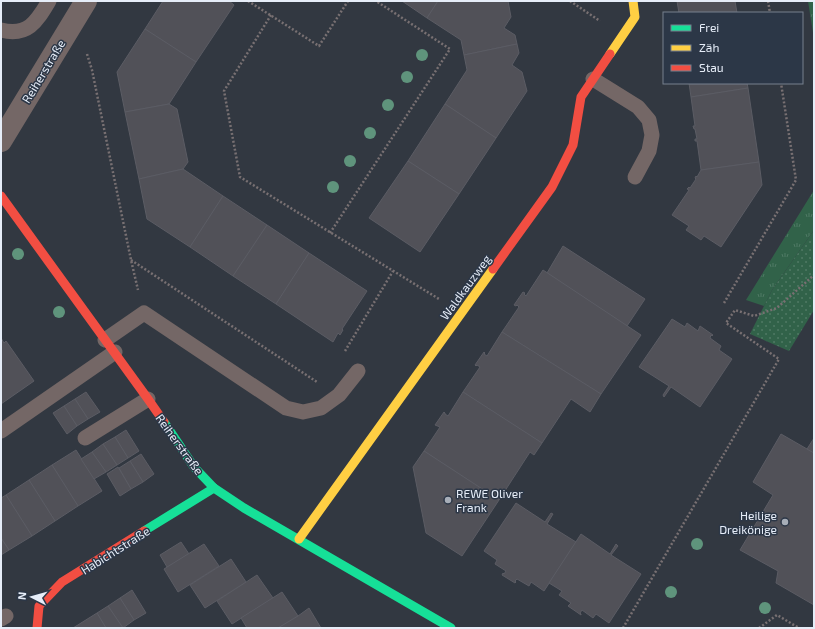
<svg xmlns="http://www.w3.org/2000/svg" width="815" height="629" viewBox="0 0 815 629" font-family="'Exo 2',sans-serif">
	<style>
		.grass { fill: url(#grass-tufts) }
		.park { fill: url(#park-dots) }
		.building { fill: #515158; stroke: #5b5c64 }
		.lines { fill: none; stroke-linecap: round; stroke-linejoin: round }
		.path { stroke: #787072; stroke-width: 2.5; stroke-dasharray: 2 2; stroke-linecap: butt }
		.lane { stroke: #746766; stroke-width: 15 }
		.street { stroke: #746766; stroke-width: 22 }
		.fast { stroke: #16e098; stroke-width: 9 }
		.slow { stroke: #ffcf43; stroke-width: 9 }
		.jam { stroke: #f24e42; stroke-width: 9 }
		.tree { fill: #5f947c }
		.poi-dot { fill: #a7aeb8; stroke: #2c3747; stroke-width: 1.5 }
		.labels { text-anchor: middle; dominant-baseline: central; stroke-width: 3; stroke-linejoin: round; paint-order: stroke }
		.street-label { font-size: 12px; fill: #e6edf8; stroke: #2c3747 }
		.poi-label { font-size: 12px; fill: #e6edf8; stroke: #2c3747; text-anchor: start }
	</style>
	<defs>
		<pattern id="grass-tufts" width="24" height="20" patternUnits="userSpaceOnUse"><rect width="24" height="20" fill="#316249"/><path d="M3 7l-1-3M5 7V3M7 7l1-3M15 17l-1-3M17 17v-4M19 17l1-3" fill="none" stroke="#4f7964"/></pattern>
		<pattern id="park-dots" width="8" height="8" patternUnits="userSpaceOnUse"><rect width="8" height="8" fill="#316249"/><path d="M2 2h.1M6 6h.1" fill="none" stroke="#4f7964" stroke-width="1.8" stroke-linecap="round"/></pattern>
	</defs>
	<rect width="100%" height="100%" fill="#323841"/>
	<g class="grass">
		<path d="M808,1h6v38z"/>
		<path d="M814,190v40l-42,60 -8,16 -18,-6z"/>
	</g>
	<path class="park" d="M814,230v80l-25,41 -39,-17 22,-44z"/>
	<g class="building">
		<path d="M163,1h66l5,4 -38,57 -51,-33z"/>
		<path d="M402,1h36l-11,17z"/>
		<path d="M438,1h70l3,16 -7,11 11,7 2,9 -53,11 -3,-15 -34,-22z"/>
		<path d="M677,1h58l2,12h-58z"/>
		<path d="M145,29l51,33 -27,42 -44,8 -8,-40z"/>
		<path d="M517,44l2,9 -7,12 10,7 5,19 -31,47 -51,-34 22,-34 -3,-15z"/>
		<path d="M689,83h58l1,5 -57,9z"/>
		<path d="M748,88l11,74 -58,8 -4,-29h-2v-2h2l-2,-10h-1l-1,-3h2l-4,-29z"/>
		<path d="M169,104l8,5 11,53 -5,7 -44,10 -14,-67z"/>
		<path d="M445,104l51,34 -37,56 -51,-33z"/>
		<path d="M408,161l51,33 -39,58 -51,-34z"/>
		<path d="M759,162l3,23 -41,62 -17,-11 -3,4 -15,-10 3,-4 -17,-11 17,-25 -2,-1 2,-2 1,1 6,-9 -1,-1 1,-2 1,1 4,-7z"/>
		<path d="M183,169l40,27 -33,51 -43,-28 -8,-40z"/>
		<path d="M223,196l44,29 -34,51 -43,-29z"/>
		<path d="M267,225l42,28 -33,51 -43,-28z"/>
		<path d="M563,246l82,53 -18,27 -80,-53z"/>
		<path d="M309,253l58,38 -25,38 1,1 -3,5 -2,-2 -5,9 -57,-38z"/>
		<path d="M543,270l98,65 -40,59 -99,-62 17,-25 -2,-2 -1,1 -2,-1 9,-13 2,1 -1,1 2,2z"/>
		<path d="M672,319l13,8 2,-4 11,8 2,-5 13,9 -1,1 -1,-1 -1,3 11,8 -2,4 13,9 -32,48 -29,-20 -7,10 -1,-2 6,-9 -30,-19z"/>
		<path d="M502,332l99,62 -11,18 -19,-13 -29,44 -79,-51 17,-25 -3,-2 -1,1 -1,-1 9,-13 1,1 -1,1 3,2z"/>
		<path d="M1,338l3,5 2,-2 28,40 -33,23z"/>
		<path d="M86,392l14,20 -12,7 -13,-20z"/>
		<path d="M463,392l79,51 -8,12 -4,-3 -31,48 -75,-49 16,-24 -5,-2 9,-13 1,1v1l3,2z"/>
		<path d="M75,399l13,20 -11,7 -13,-20z"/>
		<path d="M64,406l13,20 -10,8 -14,-21z"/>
		<path d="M126,430l13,21 -11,7 -13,-21z"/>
		<path d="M781,434l33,19v152l-38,-22 2,-12 -38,-21 33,-55 -20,-13z"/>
		<path d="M115,437l13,21 -11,7 -14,-21z"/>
		<path d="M814,438v15l-7,-4z"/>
		<path d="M103,444l14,21 -11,7 -14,-20z"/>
		<path d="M76,450l26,41 -24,15 -26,-41z"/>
		<path d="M424,451l75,49 -37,56 -36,-23 -13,-66z"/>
		<path d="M92,452l14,20 -12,7 -13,-20z"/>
		<path d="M141,454l13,20 -11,8 -13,-21z"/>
		<path d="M130,461l13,21 -12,7 -12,-21z"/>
		<path d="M52,465l26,41 -23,15 -26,-41z"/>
		<path d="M118,467l13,22 -11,7 -13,-22z"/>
		<path d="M29,480l26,41 -23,15 -26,-41z"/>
		<path d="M6,495l26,41 -23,14 -8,-12v-40z"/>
		<path d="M516,503l29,19 6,-9 2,1 -6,10 29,18 -32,49 -13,-9 -2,4 -12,-7 -2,2 1,1 -1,1 -13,-8 1,-2 1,1 2,-3 -11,-7 2,-4 -13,-9z"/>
		<path d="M581,534l29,20 6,-10 2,2 -7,9 30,19 -32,49 -13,-9 -3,4 -11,-8 -2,3 1,1v1l-13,-9 3,-3 -12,-8 3,-4 -13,-8z"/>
		<path d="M1,538l8,12 -8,5z"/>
		<path d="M181,542l8,12 -22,13 -7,-12z"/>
		<path d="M204,544l15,22 -41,26 -14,-23z"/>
		<path d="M231,559l15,23 -41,26 -15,-23z"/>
		<path d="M257,575l16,23 -41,26 -15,-23z"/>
		<path d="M132,590l14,23 -12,7 -14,-22z"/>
		<path d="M282,592l16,24 -20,12h-31l-6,-10z"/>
		<path d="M120,598l14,22 -11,8 -15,-22z"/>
		<path d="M108,606l15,22h-17l-9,-15z"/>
		<path d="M309,608l12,20h-43l20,-12z"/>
		<path d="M97,613l9,15h-33z"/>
	</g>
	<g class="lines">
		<g class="path">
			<path d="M248,1l71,45 29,-45"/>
			<path d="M570,1l30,20"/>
			<path d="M768,1l2,12"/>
			<path d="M271,15l-47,76 16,86 199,122"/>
			<path d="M87,54l5,16 39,190 7,30"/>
			<path d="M330,233l120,-184 -74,-48"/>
			<path d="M131,260l186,122"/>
			<path d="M724,303l72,-123 -15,-97"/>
			<path d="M345,351l48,-80"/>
			<path d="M623,628l156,-269 -53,-36 9,-13 19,6 23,-8 37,-33"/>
			<path d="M759,628l18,-13 22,13"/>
		</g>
		<g class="lane">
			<path d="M1,30c27,7 36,-9 48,-29"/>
			<path d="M593,79l45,28 11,13 3,15 -3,16 -14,26"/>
			<path d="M105,340l39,-27 142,95 17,4 18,-4 18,-13 19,-24"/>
			<path d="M1,431l114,-79"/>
			<path d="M85,438l63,-39"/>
			<path d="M1,619l5,-3"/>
		</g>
		<path class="street" d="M1,141l85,-140"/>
		<g class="fast">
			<path d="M164,422l30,45 20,21 30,20 207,120"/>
			<path d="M144,531l70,-43"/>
		</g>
		<g class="slow">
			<path d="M610,54l25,-37 -2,-16"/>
			<path d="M299,539l194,-270"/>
		</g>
		<g class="jam">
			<path d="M1,196l147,203 16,23"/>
			<path d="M493,269l59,-82 21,-42 8,-48 29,-43"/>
			<path d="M37,628l2,-22 23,-24 82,-51"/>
		</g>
	</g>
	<g class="tree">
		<circle cx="422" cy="55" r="6"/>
		<circle cx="407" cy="77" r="6"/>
		<circle cx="388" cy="105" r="6"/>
		<circle cx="370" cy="133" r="6"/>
		<circle cx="350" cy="161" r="6"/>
		<circle cx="333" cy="187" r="6"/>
		<circle cx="18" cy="254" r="6"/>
		<circle cx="59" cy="312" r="6"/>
		<circle cx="697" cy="544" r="6"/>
		<circle cx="671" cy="592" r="6"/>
		<circle cx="765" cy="608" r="6"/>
	</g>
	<g class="poi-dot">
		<circle cx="448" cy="500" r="4"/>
		<circle cx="785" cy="522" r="4"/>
	</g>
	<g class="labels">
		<g class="street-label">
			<text transform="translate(43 71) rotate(-59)">Reiherstraße</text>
			<text transform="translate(465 287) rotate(-54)">Waldkauzweg</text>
			<text transform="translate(180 444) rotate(54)">Reiherstraße</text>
			<text transform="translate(115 550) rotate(-32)">Habichtstraße</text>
		</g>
		<g class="poi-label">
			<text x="456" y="493">REWE Oliver<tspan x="456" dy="14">Frank</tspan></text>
			<text x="777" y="515" text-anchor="end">Heilige<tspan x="777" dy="14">Dreikönige</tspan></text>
		</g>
	</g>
	<rect width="815" height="629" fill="none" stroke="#e6edf8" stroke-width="4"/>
	<rect x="663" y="12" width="140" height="72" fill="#2c3747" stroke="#76808e"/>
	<rect x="671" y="25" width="20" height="6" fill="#16e098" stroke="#76808e"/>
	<text x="699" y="32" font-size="12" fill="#e6edf8">Frei</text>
	<rect x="671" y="45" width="20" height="6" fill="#ffcf43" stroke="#76808e"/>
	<text x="699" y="52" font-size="12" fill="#e6edf8">Zäh</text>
	<rect x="671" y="65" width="20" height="6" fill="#f24e42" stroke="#76808e"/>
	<text x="699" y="72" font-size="12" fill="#e6edf8">Stau</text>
	<g transform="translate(32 597) rotate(276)" stroke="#2c3747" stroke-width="3" paint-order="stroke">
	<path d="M0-3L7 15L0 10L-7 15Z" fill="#e6edf8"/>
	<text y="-6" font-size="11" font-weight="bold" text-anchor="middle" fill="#e6edf8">N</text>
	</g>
</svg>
